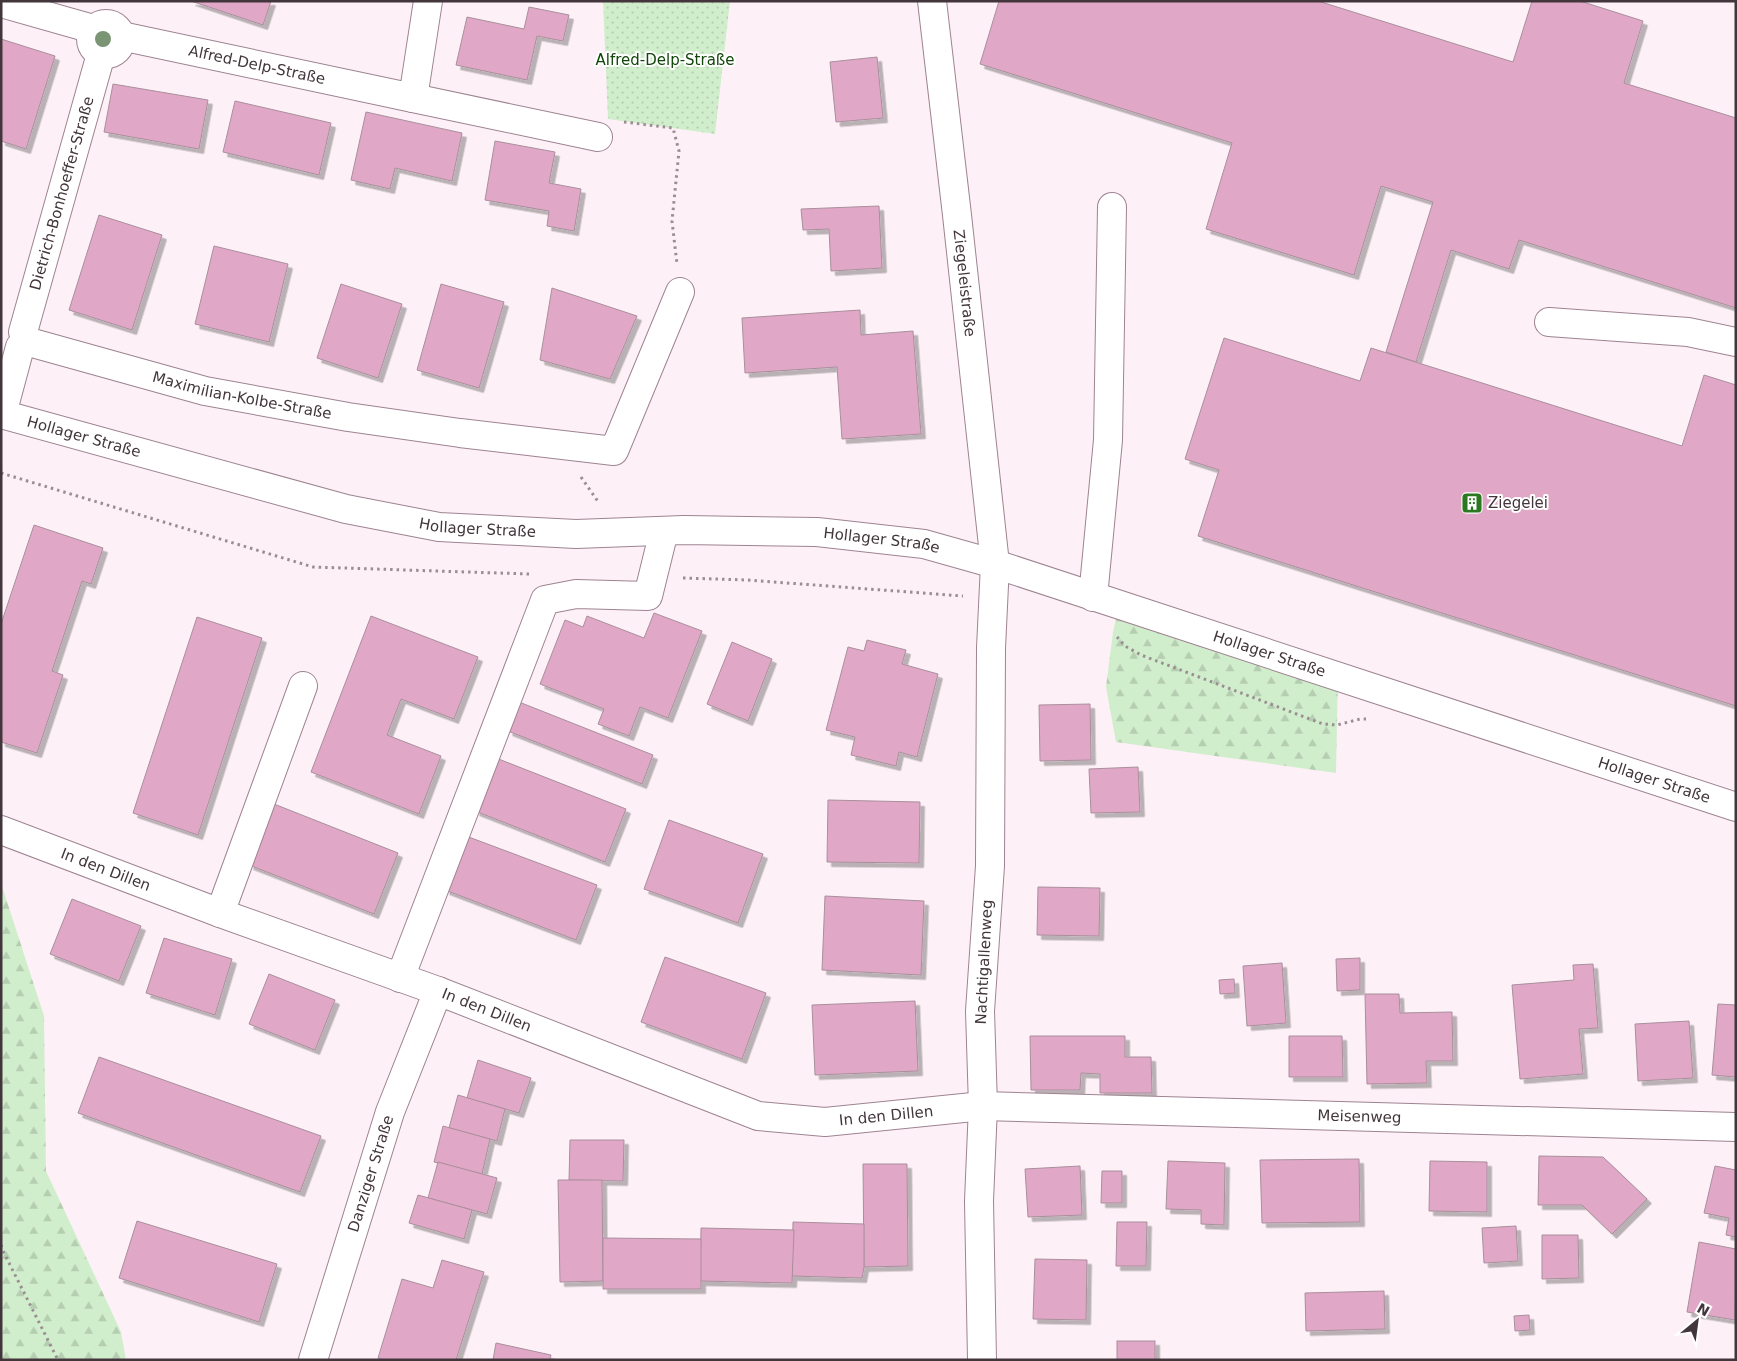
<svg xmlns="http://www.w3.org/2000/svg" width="1737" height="1361" viewBox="0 0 1737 1361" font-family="'DejaVu Sans',sans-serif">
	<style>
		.forest { fill: url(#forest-firs) }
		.park { fill: url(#park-dots) }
		.building { fill: #e0a8c6; stroke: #a98e9c; filter: url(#shadow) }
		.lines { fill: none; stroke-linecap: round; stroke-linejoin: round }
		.minor-casing { stroke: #9e8391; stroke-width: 30 }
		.major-casing { stroke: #9e8391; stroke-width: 30 }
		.path { stroke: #9a8e94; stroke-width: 3; stroke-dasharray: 2.5 4; stroke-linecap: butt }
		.minor { stroke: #fff; stroke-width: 28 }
		.major { stroke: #fff; stroke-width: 28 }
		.tree { fill: #7b9474 }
		.labels { text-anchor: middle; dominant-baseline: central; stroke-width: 4; stroke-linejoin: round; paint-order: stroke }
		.park-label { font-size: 15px; fill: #114709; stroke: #fff }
		.street-label { font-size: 15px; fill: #42363c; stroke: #fff }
		.poi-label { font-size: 15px; fill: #42363c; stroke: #fff; text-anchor: start }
	</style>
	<defs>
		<pattern id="forest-firs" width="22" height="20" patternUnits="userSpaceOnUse" patternTransform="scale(1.25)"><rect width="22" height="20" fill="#d1eecc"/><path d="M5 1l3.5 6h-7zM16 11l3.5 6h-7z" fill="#b5cdb0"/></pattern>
		<pattern id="park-dots" width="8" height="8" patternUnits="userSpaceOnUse" patternTransform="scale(1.25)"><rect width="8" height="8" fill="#d1eecc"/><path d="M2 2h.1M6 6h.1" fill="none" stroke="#b5cdb0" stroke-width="1.8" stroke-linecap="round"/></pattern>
		<filter id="shadow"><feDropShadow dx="4.5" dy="4.5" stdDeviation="0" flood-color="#0004"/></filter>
	</defs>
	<rect width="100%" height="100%" fill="#fdf1f7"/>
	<g class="forest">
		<path d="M1119,605l219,72 -2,96 -220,-31 -10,-55 7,-55z"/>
		<path d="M1,883l43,133 2,155 75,161 5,28h-125z"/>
	</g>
	<path class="park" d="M603,1h127l-15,133 -107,-15z"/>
	<g class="building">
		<path d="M191,1h80l-8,24z"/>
		<path d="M999,1h319l195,61 19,-61h48l63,20 -19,62 112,35v190l-217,-68 -10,29 -58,-19 -35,112 -30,-10 47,-150 -52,-16 -27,89 -148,-46 26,-86 -252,-79z"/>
		<path d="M529,7l40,8 -6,26 -26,-5 -10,44 -71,-15 11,-48 57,12z"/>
		<path d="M1,39l54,17 -29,93 -25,-8z"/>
		<path d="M877,57l6,61 -47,4 -6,-60z"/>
		<path d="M113,84l95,16 -9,49 -95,-17z"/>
		<path d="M235,101l96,22 -12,52 -96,-23z"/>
		<path d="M366,112l96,21 -10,48 -57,-13 -5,21 -39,-9z"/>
		<path d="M495,141l60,11 -6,31 32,6 -7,42 -27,-5 2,-15 -64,-11z"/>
		<path d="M879,206l3,62 -51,3 -2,-42 -26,1 -2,-21z"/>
		<path d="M99,215l63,20 -30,95 -63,-20z"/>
		<path d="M214,246l74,18 -19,78 -74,-18z"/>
		<path d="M341,284l61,20 -24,74 -61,-20z"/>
		<path d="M441,284l63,18 -25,86 -62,-18z"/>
		<path d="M552,288l85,28 -27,63 -70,-19z"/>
		<path d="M860,310l1,25 52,-4 8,103 -79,5 -5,-72 -92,6 -3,-55z"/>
		<path d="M1224,338l136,43 11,-33 311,98 22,-71 32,10v321l-538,-170 21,-66 -34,-11z"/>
		<path d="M34,525l69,23 -12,36 -9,-3 -30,90 11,4 -26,78 -36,-11v-118z"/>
		<path d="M654,613l48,18 -34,87 -28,-11 -11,29 -31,-12 6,-15 -64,-25 25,-64 18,7 4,-11 57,22z"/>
		<path d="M371,616l107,41 -24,62 -53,-20 -14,36 54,21 -22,58 -108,-42z"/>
		<path d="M197,617l65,21 -64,197 -65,-22z"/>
		<path d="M867,640l39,10 -4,14 36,10 -21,83 -18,-5 -3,14 -45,-11 4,-18 -29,-7 22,-83 16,4z"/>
		<path d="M732,642l40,17 -24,62 -41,-17z"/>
		<path d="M519,702l134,53 -11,29 -134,-53z"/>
		<path d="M1090,704l1,56 -51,1 -1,-56z"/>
		<path d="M496,758l130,51 -21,53 -130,-51z"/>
		<path d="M1138,767l2,45 -49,1 -2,-44z"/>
		<path d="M828,800l92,2 -1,61 -92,-1z"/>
		<path d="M274,804l124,49 -24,61 -125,-49z"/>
		<path d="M669,820l94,34 -25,69 -94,-34z"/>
		<path d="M466,836l131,49 -21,55 -131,-50z"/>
		<path d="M1038,887l62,1 -1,48 -62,-1z"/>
		<path d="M825,896l99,5 -3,74 -99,-5z"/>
		<path d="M72,899l69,27 -22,55 -69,-27z"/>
		<path d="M164,938l68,21 -17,56 -69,-22z"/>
		<path d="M665,957l101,36 -24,66 -101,-37z"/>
		<path d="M1360,958v32l-23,1 -1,-32z"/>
		<path d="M1282,963l4,60 -39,3 -4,-60z"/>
		<path d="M1593,964l5,64 -19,1 4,45 -63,5 -8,-94 62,-5 -1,-15z"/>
		<path d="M269,974l66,26 -20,50 -66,-26z"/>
		<path d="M1234,979l1,14 -15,1 -1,-14z"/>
		<path d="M1365,994h34l1,19 52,-1 1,49h-27l1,22 -60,1z"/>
		<path d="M915,1001l3,70 -103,4 -3,-70z"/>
		<path d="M1718,1004l18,1v72l-24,-2z"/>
		<path d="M1689,1021l4,57 -55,3 -3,-57z"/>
		<path d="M1030,1036h95v21h26l1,36h-52v-19l-19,-1 -1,17h-49z"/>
		<path d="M1289,1036h53l1,41h-54z"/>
		<path d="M99,1057l222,79 -21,56 -222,-79z"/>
		<path d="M478,1060l53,18 -12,35 -52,-15z"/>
		<path d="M458,1095l47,14 -8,32 -48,-13z"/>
		<path d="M443,1126l47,13 -8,35 -48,-12z"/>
		<path d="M570,1140h54l-1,41 -54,-1z"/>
		<path d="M1539,1156l64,1 44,42 -35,35 -30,-29h-44z"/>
		<path d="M1359,1159l1,63 -98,1 -2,-63z"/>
		<path d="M1168,1161l57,2 -1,62 -23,-1v-14l-35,-1z"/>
		<path d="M1430,1161l57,1v50l-58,-1z"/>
		<path d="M438,1162l59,16 -10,36 -59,-16z"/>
		<path d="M863,1164h44l1,102 -44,1z"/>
		<path d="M1080,1166l2,49 -54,2 -3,-48z"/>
		<path d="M1715,1166l21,4v67l-10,-2 3,-17 -25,-5z"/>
		<path d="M1102,1171h20v32h-21z"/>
		<path d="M558,1180h44l1,101 -43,1z"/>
		<path d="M418,1195l54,15 -8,29 -55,-16z"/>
		<path d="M137,1221l140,43 -18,58 -140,-44z"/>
		<path d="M793,1222l71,2v43l-2,11 -70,-2z"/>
		<path d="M1117,1222h30l-1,44h-30z"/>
		<path d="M1516,1226l2,35 -34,2 -2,-35z"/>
		<path d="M701,1228l93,2 -2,53 -92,-2z"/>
		<path d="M1542,1235h36l1,43 -37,1z"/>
		<path d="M603,1238l98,1v50h-98z"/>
		<path d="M1699,1242l37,7 -1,71 -48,-8z"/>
		<path d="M1035,1259l52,1 -1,60 -53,-1z"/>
		<path d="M442,1260l42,12 -28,88h-73l-5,-2 24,-79 31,9z"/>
		<path d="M1384,1291l1,38 -79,2 -1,-38z"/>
		<path d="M1529,1315l1,15 -15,1 -1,-15z"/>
		<rect x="1117" y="1341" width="38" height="19"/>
		<path d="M496,1343l55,12 -1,5h-57z"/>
	</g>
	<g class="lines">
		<g class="minor-casing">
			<g id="minor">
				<path id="s1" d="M932,1l25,214 38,349 -4,84 -1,218 -10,145 3,95 -4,95 3,159"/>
				<path d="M1,3l92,26"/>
				<circle cx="106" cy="39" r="15"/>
				<path id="s2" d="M121,36l292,62 15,-97"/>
				<path d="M413,98l185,39"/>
				<path d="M1549,322l139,10 48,10"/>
				<path id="s3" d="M23,332l78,-278"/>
				<path id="s4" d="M29,342l176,49 143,26 112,16 154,18 66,-159"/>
				<path d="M2,414l18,-67"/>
				<path d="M1093,597l15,-157 4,-233"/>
				<path id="s5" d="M1,830l219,83 218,78 320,125 67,6 158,-16 753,21"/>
				<path d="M220,913l83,-227"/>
				<path d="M400,978l145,-378 31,-6 72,2 16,-65"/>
				<path id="s6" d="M313,1360l77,-248 48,-121"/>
			</g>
		</g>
		<g class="major-casing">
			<g id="major">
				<path id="s7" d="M1,414l345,95 93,18 137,7 108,-4 133,2 107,12 71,20 741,243"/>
			</g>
		</g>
		<g class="path">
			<path d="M624,122l49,6 6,23 -7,70 5,43"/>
			<path d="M1,473l312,94 216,7"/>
			<path d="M581,477l18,26"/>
			<path d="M683,578l64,2 216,16"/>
			<path d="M1117,637l8,9 16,9 182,69 14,1 23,-6h6"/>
			<path d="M1,1245l3,8 54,107"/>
		</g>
		<use href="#minor" class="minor"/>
		<use href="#major" class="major"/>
	</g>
	<circle class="tree" cx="103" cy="39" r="8"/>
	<defs>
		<g id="building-square" transform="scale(1.125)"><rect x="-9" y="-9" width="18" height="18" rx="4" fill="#2b7820" stroke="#fff"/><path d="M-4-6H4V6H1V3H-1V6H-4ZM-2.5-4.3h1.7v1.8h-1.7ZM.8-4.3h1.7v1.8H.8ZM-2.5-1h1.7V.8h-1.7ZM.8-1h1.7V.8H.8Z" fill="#fff"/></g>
	</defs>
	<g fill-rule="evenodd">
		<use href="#building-square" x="1472" y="503"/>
	</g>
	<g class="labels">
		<g class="park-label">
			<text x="665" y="60">Alfred-Delp-Straße</text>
		</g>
		<g class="street-label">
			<text stroke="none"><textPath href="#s2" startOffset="139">Alfred-Delp-Straße</textPath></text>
			<text stroke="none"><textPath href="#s3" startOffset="144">Dietrich-Bonhoeffer-Straße</textPath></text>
			<text stroke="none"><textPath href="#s1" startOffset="284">Ziegeleistraße</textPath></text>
			<text stroke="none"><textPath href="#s4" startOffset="220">Maximilian-Kolbe-Straße</textPath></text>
			<text stroke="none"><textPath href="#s7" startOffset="86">Hollager Straße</textPath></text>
			<text stroke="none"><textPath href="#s7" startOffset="491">Hollager Straße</textPath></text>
			<text stroke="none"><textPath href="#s7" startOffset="896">Hollager Straße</textPath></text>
			<text stroke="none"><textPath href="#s7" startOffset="1301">Hollager Straße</textPath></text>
			<text stroke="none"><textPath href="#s7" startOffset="1706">Hollager Straße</textPath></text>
			<text stroke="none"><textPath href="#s5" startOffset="112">In den Dillen</textPath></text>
			<text transform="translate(984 962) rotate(-87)">Nachtigallenweg</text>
			<text stroke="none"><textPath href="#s5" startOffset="518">In den Dillen</textPath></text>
			<text stroke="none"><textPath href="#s5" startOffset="938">In den Dillen</textPath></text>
			<text stroke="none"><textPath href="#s5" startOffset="1412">Meisenweg</textPath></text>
			<text stroke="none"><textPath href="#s6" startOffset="195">Danziger Straße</textPath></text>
		</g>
		<g class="poi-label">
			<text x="1488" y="503">Ziegelei</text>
		</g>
	</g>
	<rect width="1737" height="1361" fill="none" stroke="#42363c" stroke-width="5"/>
	<g transform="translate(1697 1321) rotate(29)" stroke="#ffffff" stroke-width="4" paint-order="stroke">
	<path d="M0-4L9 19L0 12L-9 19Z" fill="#42363c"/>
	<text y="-8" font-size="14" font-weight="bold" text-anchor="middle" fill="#42363c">N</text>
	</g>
</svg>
